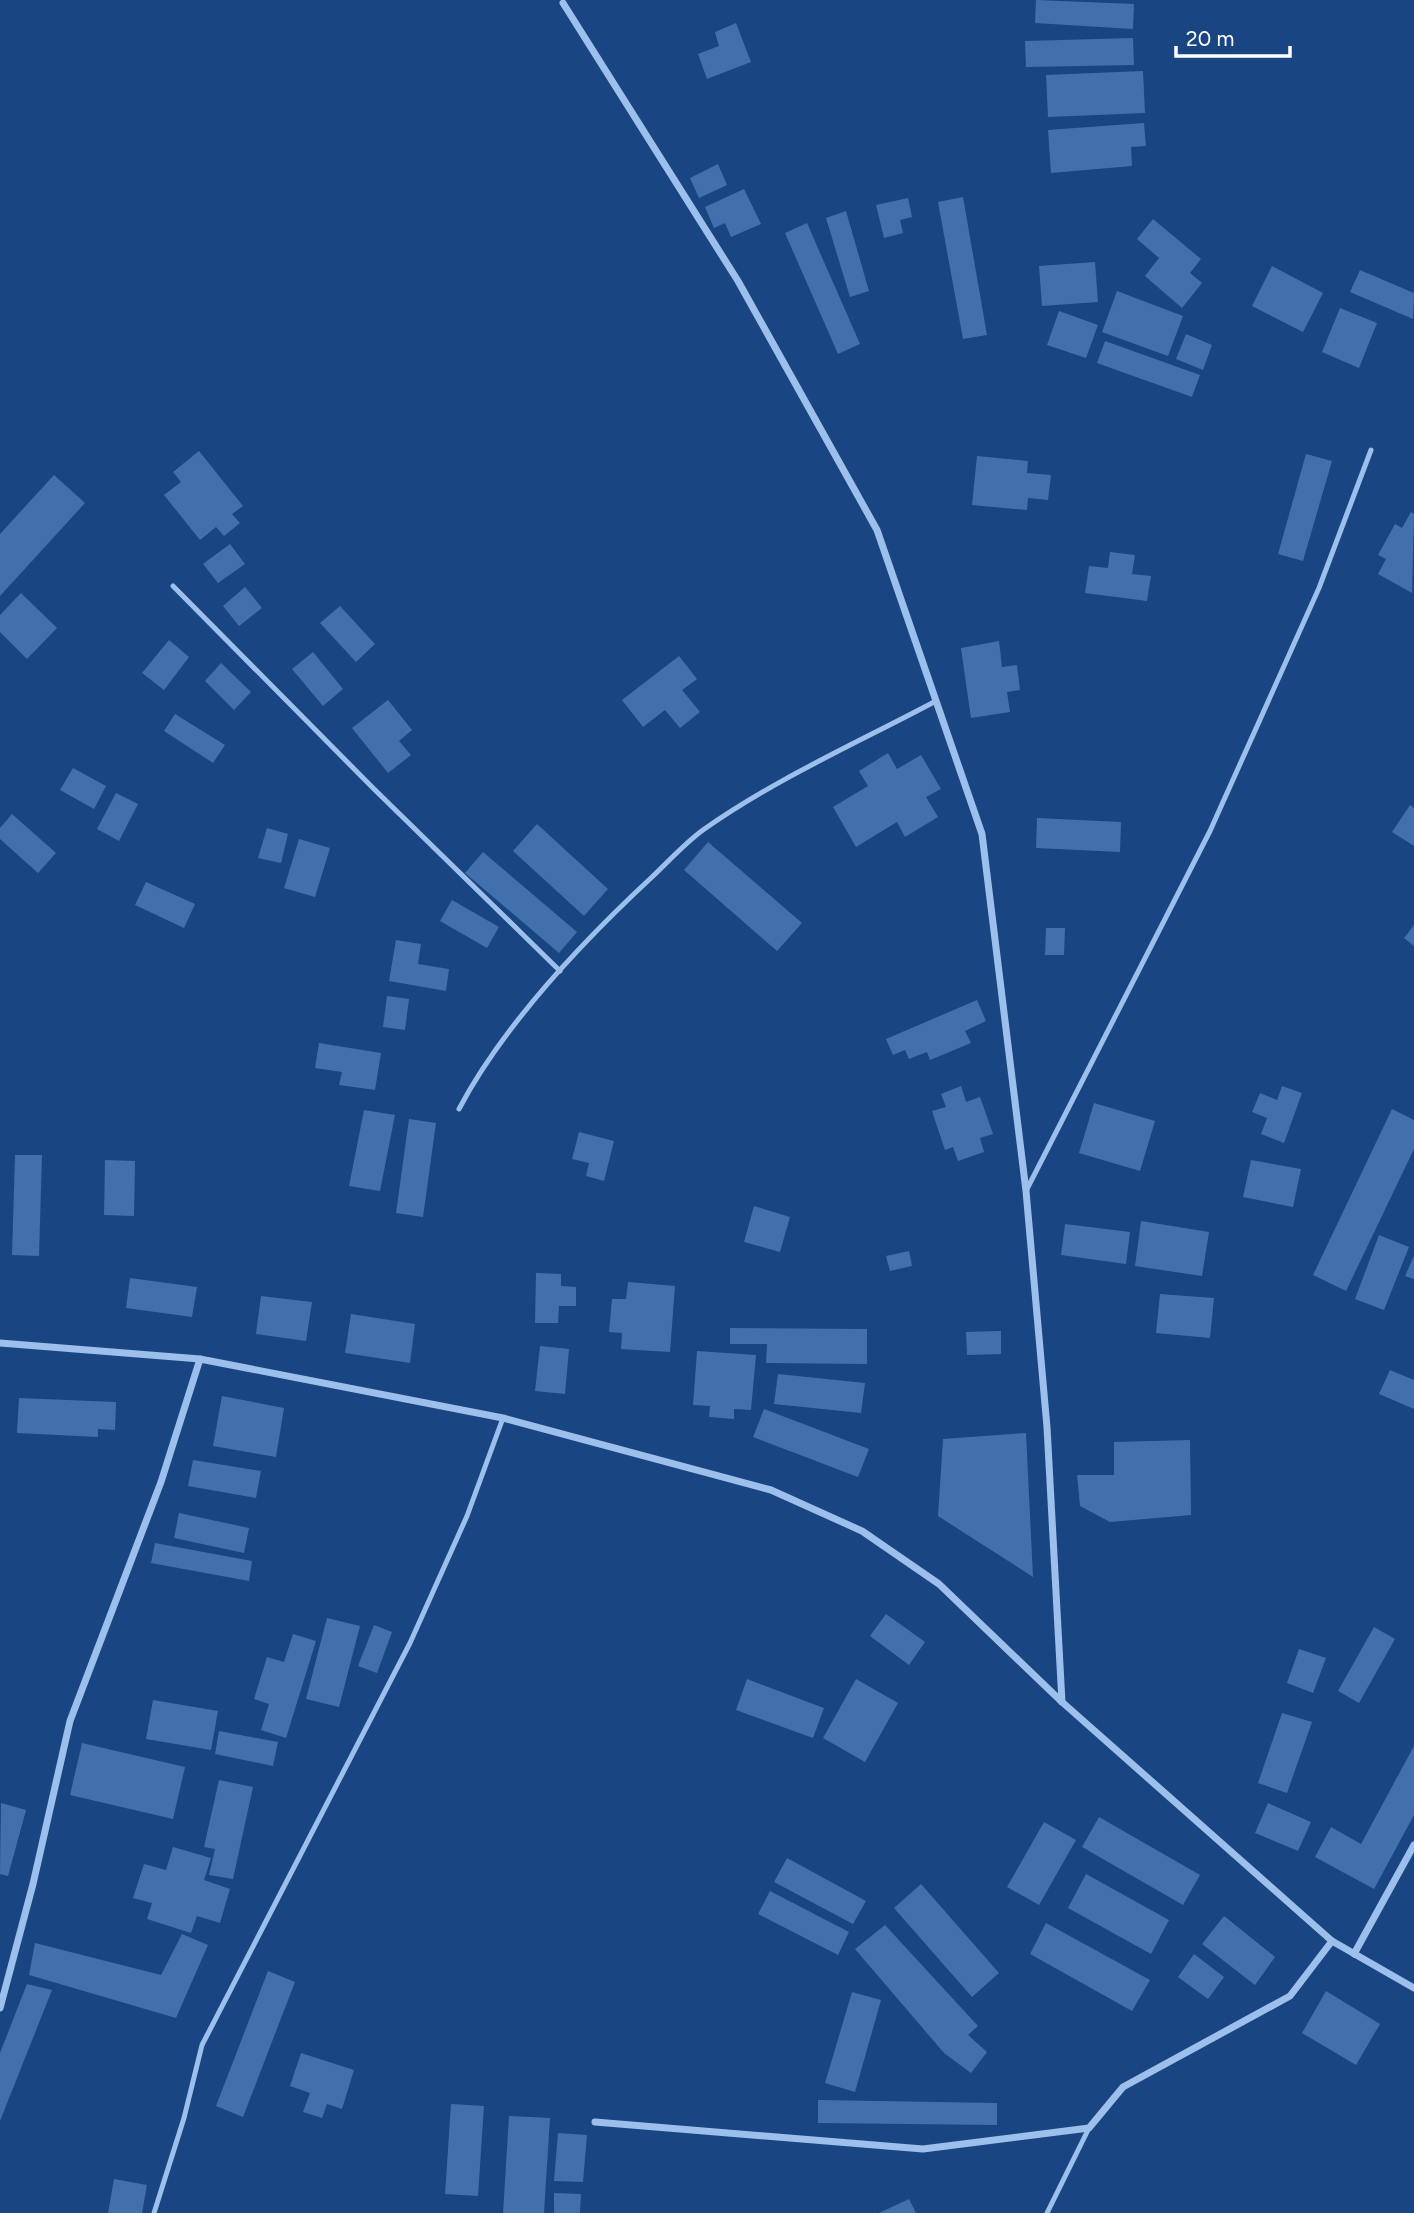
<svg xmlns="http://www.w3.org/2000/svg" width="1414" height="2213" viewBox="0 0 1414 2213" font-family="Figtree,sans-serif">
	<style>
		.building { fill: #4270ac }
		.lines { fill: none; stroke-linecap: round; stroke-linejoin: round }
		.service { stroke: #9dbfeb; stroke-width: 5 }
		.minor { stroke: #9dbfeb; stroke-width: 7 }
	</style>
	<rect width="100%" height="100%" fill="#194682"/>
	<g class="building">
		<path d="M1036,0l98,4 -1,25 -98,-6z"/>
		<path d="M736,23l15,39 -44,17 -9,-25 21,-8 -4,-14z"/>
		<path d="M1133,38l1,27 -108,2 -1,-26z"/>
		<path d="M1143,71l2,42 -97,4 -2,-42z"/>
		<path d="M1144,123l2,23 -15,1 1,19 -81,7 -3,-43z"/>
		<path d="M718,164l9,21 -28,13 -9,-20z"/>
		<path d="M744,189l17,35 -30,13 -6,-14 -11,5 -9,-21z"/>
		<path d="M963,197l24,138 -24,4 -25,-137z"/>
		<path d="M908,198l4,19 -12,3 3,13 -19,5 -8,-33z"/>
		<path d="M846,211l23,80 -19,6 -24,-79z"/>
		<path d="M1153,219l48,40 -11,14 12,10 -20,25 -37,-32 14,-18 -22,-19z"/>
		<path d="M807,223l53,121 -22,10 -53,-121z"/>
		<path d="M1095,262l3,40 -56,4 -3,-40z"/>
		<path d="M1272,266l51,27 -20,39 -51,-26z"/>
		<path d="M1360,270l54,23 -1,26 -63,-27z"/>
		<path d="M1117,291l66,25 -15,40 -66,-24z"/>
		<path d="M1340,308l37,15 -18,45 -37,-16z"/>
		<path d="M1059,311l39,14 -12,33 -39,-13z"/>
		<path d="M1186,334l26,11 -9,25 -27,-11z"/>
		<path d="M1105,341l95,34 -8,22 -95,-34z"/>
		<path d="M199,451l44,55 -11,8 8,9 -16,13 -8,-9 -16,13 -36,-45 17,-13 -8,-10z"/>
		<path d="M1306,454l26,7 -29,100 -25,-7z"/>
		<path d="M977,456l51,5 -1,12 24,2 -3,25 -20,-2 -1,12 -55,-5z"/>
		<path d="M54,475l31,28 -85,93v-62z"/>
		<path d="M1411,512l3,2 -2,79 -34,-19 8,-15 -8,-4 17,-31 7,4z"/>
		<path d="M230,544l15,20 -27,19 -15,-19z"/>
		<path d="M1110,552l25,3 -3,19 19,2 -4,25 -62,-8 4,-27 19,2z"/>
		<path d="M245,587l17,21 -23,18 -16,-20z"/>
		<path d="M21,593l36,35 -30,31 -27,-27v-17z"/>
		<path d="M340,606l35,38 -19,18 -36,-39z"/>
		<path d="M169,640l20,17 -25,33 -22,-17z"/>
		<path d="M999,641l3,26 15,-2 3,25 -13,2 3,20 -39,6 -10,-70z"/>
		<path d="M313,652l30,37 -20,17 -31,-37z"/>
		<path d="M679,656l18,23 -15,11 18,22 -20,16 -15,-18 -22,17 -21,-27z"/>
		<path d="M221,663l30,29 -17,18 -29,-29z"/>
		<path d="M388,700l24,30 -13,11 12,14 -23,18 -36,-45z"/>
		<path d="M175,714l50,31 -12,18 -49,-32z"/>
		<path d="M888,753l9,16 24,-14 20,34 -15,8 12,20 -33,20 -8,-15 -41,25 -23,-40 35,-21 -9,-15z"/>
		<path d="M73,768l33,18 -12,23 -34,-19z"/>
		<path d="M116,793l22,11 -19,37 -22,-12z"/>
		<path d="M1410,805l4,3v38l-22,-14z"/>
		<path d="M12,814l44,39 -18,20 -38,-34v-11z"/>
		<path d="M1037,818l84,4 -1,30 -84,-4z"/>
		<path d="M537,824l71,65 -24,27 -71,-65z"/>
		<path d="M267,828l21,6 -7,29 -23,-5z"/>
		<path d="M299,839l31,9 -15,49 -31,-9z"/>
		<path d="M708,842l94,81 -25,28 -93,-81z"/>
		<path d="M483,852l94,80 -18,21 -94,-80z"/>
		<path d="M146,882l49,22 -11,24 -49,-23z"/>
		<path d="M452,900l47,27 -12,21 -47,-27z"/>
		<path d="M1414,925v21l-10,-8z"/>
		<path d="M1046,928h19l-1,27h-19z"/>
		<path d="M396,940l25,4 -3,20 31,5 -3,22 -57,-10z"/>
		<path d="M387,996l22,3 -4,31 -22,-3z"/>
		<path d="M977,1000l9,21 -21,10 6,12 -41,17 -3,-8 -18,7 -4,-9 -12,5 -7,-16z"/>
		<path d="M319,1043l62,10 -6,37 -36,-5 3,-13 -27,-4z"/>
		<path d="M961,1086l5,16 14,-5 13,37 -13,4 4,14 -26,9 -5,-14 -8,3 -13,-39 14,-4 -5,-13z"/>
		<path d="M1282,1086l20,7 -18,50 -23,-9 6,-16 -15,-6 8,-19 17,7z"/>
		<path d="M1094,1103l61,18 -15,50 -61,-18z"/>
		<path d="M1392,1109l22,11v29l-68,142 -33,-16z"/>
		<path d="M364,1110l31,5 -15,76 -31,-5z"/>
		<path d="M409,1119l27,4 -13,94 -27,-4z"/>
		<path d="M579,1132l35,9 -10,40 -18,-5 3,-13 -17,-4z"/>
		<path d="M15,1155h27l-3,101 -27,-1z"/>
		<path d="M105,1160l30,1 -1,55 -30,-1z"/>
		<path d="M1251,1160l50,9 -8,38 -50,-10z"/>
		<path d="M754,1206l36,11 -10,35 -36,-10z"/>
		<path d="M1141,1221l68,11 -7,44 -67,-10z"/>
		<path d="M1065,1224l65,8 -4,32 -65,-9z"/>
		<path d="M1379,1235l30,12 -25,63 -29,-11z"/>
		<path d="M909,1251l3,15 -22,5 -4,-15z"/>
		<path d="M1414,1256v23l-9,-3z"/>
		<path d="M536,1273l25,1v12l15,1v19h-17l-1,17h-23z"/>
		<path d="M130,1278l67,9 -5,30 -66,-9z"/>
		<path d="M628,1282l47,4 -5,66 -49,-3 1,-16 -13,-1 3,-33h14z"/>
		<path d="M1160,1294l54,4 -4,40 -54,-5z"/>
		<path d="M261,1296l51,6 -6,39 -50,-7z"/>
		<path d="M351,1314l64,10 -5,39 -65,-10z"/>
		<path d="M730,1328l137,1v35l-101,-1 1,-19h-37z"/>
		<path d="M1001,1331v23l-34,1 -1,-23z"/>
		<path d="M540,1346l29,3 -4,45 -30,-3z"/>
		<path d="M697,1351l59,4 -5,55 -17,-1v10l-25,-2 1,-11 -17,-1z"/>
		<path d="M1390,1370l24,10v29l-35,-15z"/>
		<path d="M778,1374l87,9 -4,30 -87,-9z"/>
		<path d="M222,1396l62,12 -8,49 -63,-11z"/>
		<path d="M19,1398l97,4 -1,28 -17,-1v8l-81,-4z"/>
		<path d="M764,1409l105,40 -11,28 -105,-40z"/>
		<path d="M1026,1433l7,144 -95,-61 5,-77z"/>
		<path d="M1190,1440l1,75 -81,7 -30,-16 -3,-31h37v-33z"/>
		<path d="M193,1460l68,11 -5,27 -68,-12z"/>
		<path d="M179,1513l70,15 -5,25 -70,-15z"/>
		<path d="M155,1543l97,18 -3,20 -98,-18z"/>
		<path d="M886,1614l39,28 -16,23 -39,-29z"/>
		<path d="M327,1618l33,8 -21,81 -33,-8z"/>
		<path d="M374,1625l18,7 -15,41 -19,-7z"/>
		<path d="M1374,1627l21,12 -36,64 -21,-12z"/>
		<path d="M293,1634l23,7 -30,97 -25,-8 8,-26 -15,-5 13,-42 17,5z"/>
		<path d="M1299,1649l27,9 -13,35 -26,-10z"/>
		<path d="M747,1679l77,29 -11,30 -77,-28z"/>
		<path d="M856,1679l42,24 -33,59 -42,-24z"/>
		<path d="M153,1700l65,11 -7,39 -65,-11z"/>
		<path d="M1282,1713l30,9 -25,71 -29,-10z"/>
		<path d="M219,1731l59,11 -5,24 -58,-12z"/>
		<path d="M82,1743l103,24 -12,52 -103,-24z"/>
		<path d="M1414,1746v69l-40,74 -59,-32 16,-30 30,17z"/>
		<path d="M219,1780l34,7 -20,92 -24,-4 6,-26 -11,-2z"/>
		<path d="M1,1803l25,7 -18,66 -8,-2z"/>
		<path d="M1268,1803l43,19 -13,29 -43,-18z"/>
		<path d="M1099,1817l101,58 -17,30 -101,-58z"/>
		<path d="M1044,1822l32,18 -37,65 -32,-18z"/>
		<path d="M173,1847l38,11 -7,22 26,9 -10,34 -23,-7 -6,17 -44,-14 5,-16 -19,-5 11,-34 22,6z"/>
		<path d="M787,1858l79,43 -13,23 -79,-42z"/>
		<path d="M1086,1874l83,46 -18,34 -83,-46z"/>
		<path d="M921,1884l78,89 -27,24 -78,-89z"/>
		<path d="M770,1891l79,41 -11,23 -80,-41z"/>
		<path d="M1224,1916l51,41 -20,28 -53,-41z"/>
		<path d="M1046,1923l104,57 -18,31 -102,-57z"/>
		<path d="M885,1925l93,101 -10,9 19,17 -16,21 -27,-20 -89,-104z"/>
		<path d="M182,1934l26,11 -32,73 -147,-43 6,-32 126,32z"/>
		<path d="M1194,1954l30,23 -16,22 -30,-22z"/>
		<path d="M268,1971l27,11 -52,135 -27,-11z"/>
		<path d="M27,1984l25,6 -52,131v-68z"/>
		<path d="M1326,1991l54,33 -24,41 -54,-32z"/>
		<path d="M852,1992l29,8 -26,92 -30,-9z"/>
		<path d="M301,2053l53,17 -12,39 -15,-5 -5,14 -19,-6 7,-19 -20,-7z"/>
		<path d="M818,2100l179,3v22l-179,-2z"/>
		<path d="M451,2104l33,2 -6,90 -33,-2z"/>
		<path d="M509,2116l41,2 -6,95h-41z"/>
		<path d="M558,2133l29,2 -4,47 -29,-1z"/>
		<path d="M114,2179l33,6 -5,28h-34z"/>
		<path d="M554,2193l27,1 -1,19h-26z"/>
		<path d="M909,2199l7,14h-37z"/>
	</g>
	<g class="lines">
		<g class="service">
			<path d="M173,586l200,202 187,183"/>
			<path d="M459,1109c45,-85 123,-167 193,-232 17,-16 33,-34 51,-47 72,-51 156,-88 233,-129"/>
			<path d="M1026,1191l184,-360 109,-243 52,-138"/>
			<path d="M154,2213l30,-95 18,-73 208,-402 57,-127 36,-98"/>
			<path d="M1047,2213l42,-85"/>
		</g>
		<g class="minor">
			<path d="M563,3l175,278 139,249 105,304 44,357 21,236 15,275"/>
			<path d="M0,1343l200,16 303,59 268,72 91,41 77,53 123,118 270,239 82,47"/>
			<path d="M1354,1954l60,-109"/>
			<path d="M0,2008l33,-124 37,-163 91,-239 39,-123"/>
			<path d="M595,2122l328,27 166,-21 34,-41 167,-91 42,-55"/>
		</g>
	</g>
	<path d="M1176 46v10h114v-10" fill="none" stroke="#ffffff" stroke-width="3.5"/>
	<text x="1186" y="46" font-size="21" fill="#ffffff" stroke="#194682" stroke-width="5" paint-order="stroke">20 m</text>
</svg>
